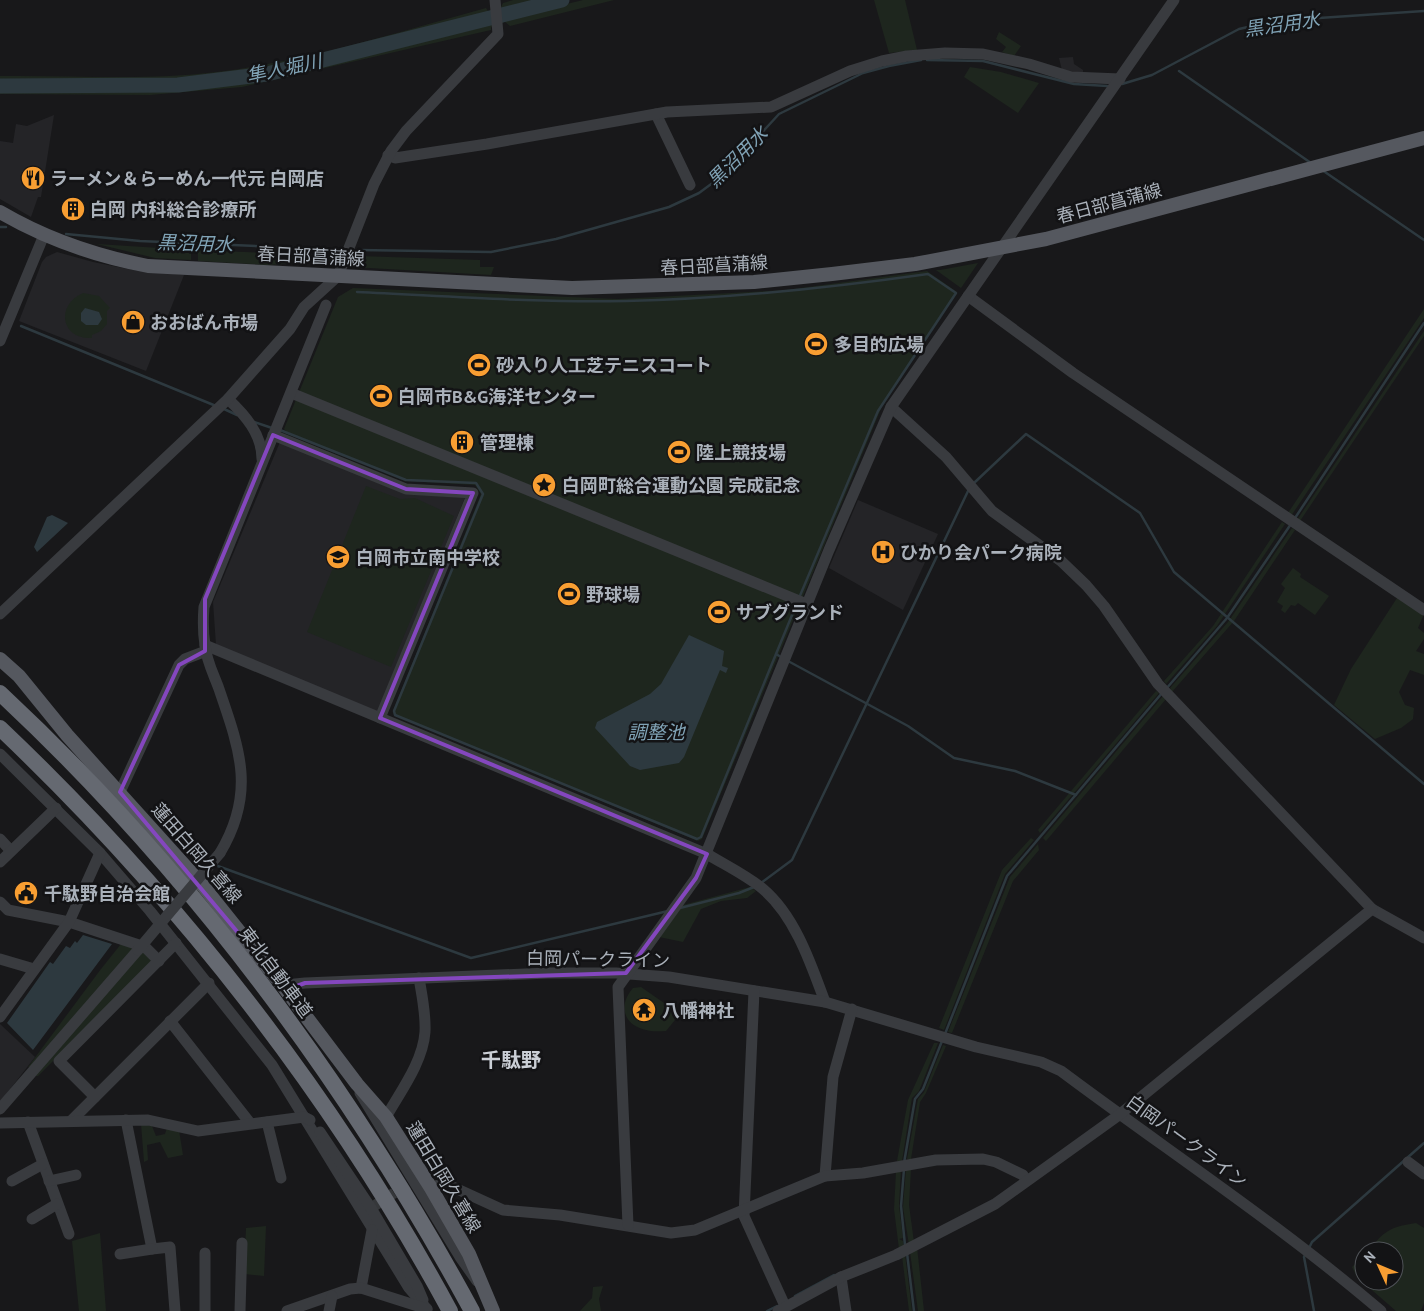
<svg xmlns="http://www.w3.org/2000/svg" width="1424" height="1311" viewBox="0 0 1424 1311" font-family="'PT Sans','Noto Sans JP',sans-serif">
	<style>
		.built { fill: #242427 }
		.green { fill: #1e261e }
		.water { fill: #2d393f }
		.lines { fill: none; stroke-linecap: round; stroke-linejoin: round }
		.stream { stroke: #2d393f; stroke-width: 2.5 }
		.river { stroke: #2d393f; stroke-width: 15 }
		.minor-tunnel { stroke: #35373a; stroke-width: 11; stroke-dasharray: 11 5.5; stroke-linecap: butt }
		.minor { stroke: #393b3f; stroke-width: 11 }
		.major { stroke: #55585f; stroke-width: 14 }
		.highway { stroke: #656971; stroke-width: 16 }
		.minor-bridge { stroke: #393b3f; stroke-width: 11 }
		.marked { fill: none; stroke: #8447be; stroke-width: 4; stroke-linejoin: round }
		.labels { text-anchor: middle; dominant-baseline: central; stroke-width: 5; stroke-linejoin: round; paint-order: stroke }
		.poi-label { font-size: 18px; font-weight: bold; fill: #aab1ba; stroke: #131315; text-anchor: start }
		.street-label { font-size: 18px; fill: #aab1ba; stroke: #131315 }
		.water-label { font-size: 19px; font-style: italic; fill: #80a3b6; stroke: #131315 }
		.quarter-label { font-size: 20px; font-weight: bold; fill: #cbcfd6; stroke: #131315 }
	</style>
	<rect width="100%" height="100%" fill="#18181a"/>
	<g class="built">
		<path d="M1073,57l1,7 9,6v4l-21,-4 -3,-12z"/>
		<path d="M54,115l-13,82h-3l-7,20 -31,-18v-58l13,2 3,-19 11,2z"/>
		<path d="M57,252l36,10 40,8 51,5 -38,96 -127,-50 23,-59 4,-5z"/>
		<path d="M280,442l122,50 64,3 -89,218 -161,-68 -3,-43z"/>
		<path d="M858,500l80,34 -35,76 -74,-42z"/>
		<path d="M0,1024l35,33 -35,45z"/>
	</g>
	<g class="green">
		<path d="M513,0h30l-230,59 -73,15 -90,6h-150v-4c72,-1 145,5 217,-4 91,-11 181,-40 269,-64l2,3 13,-4 2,-4z"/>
		<path d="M583,0h31l-104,26 -5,-4 -14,5v3l-249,57 -92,8 -150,-1v-2l178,-3 70,-6z"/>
		<path d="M874,0h31l12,50 -28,3z"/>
		<path d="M999,32l22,14 -7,10 -12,-4 4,-5 -10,-8z"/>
		<path d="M970,67l31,5 38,11 -21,30 -54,-36z"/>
		<path d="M97,244l94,6v10l-36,-2z"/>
		<path d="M198,250l142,6 -3,9 -36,-2 -34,2 -69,-4z"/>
		<path d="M359,256l121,4v7h14l-3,8 -139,-8 1,-10z"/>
		<path d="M978,263l-17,25 -25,-18h4z"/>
		<path d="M927,271l30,21 -74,112 -181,435 -4,2 -304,-126 -1,-4 88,-217 -6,-9 -69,-4 -119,-49 -3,-3 54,-132 15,-9 265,11 168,-9z"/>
		<path d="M83,293l16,3 11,12 -3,3v13l-6,7 -9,4v3c-31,2 -37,-33 -9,-45z"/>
		<path d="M1424,309v9l-133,198 -3,-3z"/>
		<path d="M1424,331v5l-124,185 -3,-1z"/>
		<path d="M366,486l34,13 15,-1 39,18 -63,151 -84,-35z"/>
		<path d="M1282,522l3,2 -68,102 -51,58 -2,-3 49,-55z"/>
		<path d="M1292,528l3,2 -61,91 -62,71 -2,-4 58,-66z"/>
		<path d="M1293,568l8,6 -1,3 29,19 -14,19 -17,-12 -3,3 -4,-1 -6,8 -4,-3 2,-4 -6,-4 8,-14 -4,-4z"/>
		<path d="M1397,598l27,16 -6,14 6,5v6l-8,12 8,3v21l-14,-5 -11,22 6,13 9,3 -1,11 -12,9 -26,11 -41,-34 17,-36z"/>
		<path d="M1156,691l3,2 -119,140 -2,-3z"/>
		<path d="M1163,696l3,3 -120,142 -3,-3z"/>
		<path d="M1031,838l3,2 -29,34 -61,156 -5,-2 63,-158z"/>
		<path d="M1038,844l1,6 -26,31 -61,152 -4,-1 62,-155z"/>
		<path d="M750,887l6,4 -9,7 -26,3 -20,8 -18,33 -24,-5 24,-32z"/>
		<path d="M121,944l14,5 -103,118h-4l73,-98z"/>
		<path d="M143,951l9,11 -114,114h-4z"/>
		<path d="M641,987l36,25 -2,8 -9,11c-6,0 -14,1 -20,-1 -23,-5 -28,-25 -13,-42z"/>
		<path d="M934,1043h4l-19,48 -7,7 -10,63h-5l11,-61z"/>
		<path d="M943,1045l3,1 -20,47 -6,9 -9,57h-4l11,-60 6,-7z"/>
		<path d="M141,1124l11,2 4,10 9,-2 2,-6 12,2 4,25 -15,3 -8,-16 -13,3 1,15 -4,2z"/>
		<path d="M906,1169h5l-2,36 5,37 -5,3 -6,-38z"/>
		<path d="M901,1170l-2,36 4,32 -4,1 4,2 1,6 -5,2 -5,-40 2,-37z"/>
		<path d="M1416,1223l8,5v75l-3,8h-25l-39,-34 -5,-10 12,-11v25h30v-30h-25c15,-21 22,-24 47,-28z"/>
		<path d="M266,1226l-2,50 -20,-2 2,-46z"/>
		<path d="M100,1233l6,78h-27l-7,-70z"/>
		<path d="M917,1247l7,64h-6l-8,-59z"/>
		<path d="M905,1254l7,57h-3l-7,-55z"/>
		<path d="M603,1286l-4,13 2,12h-21l12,-13 1,-11z"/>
	</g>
	<g class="water">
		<path d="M85,308l14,4 3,7 -4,6h-12l-5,-4v-8z"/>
		<path d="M52,515l16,8 -31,29 -3,-5 13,-30z"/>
		<path d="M689,635l35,16 -2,15 6,2 -2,5 -6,-3 -36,87 -5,6 -39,7 -10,-4 -35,-38 2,-6 53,-28 11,-10z"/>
		<path d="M83,935l29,9 -79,106 -26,-27 43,-61 3,2 13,-18 4,2 5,-7 2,2z"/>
	</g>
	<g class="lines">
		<g class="stream">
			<path d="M927,60l56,1 91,23 33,2"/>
			<path d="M1179,71l132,92"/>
			<path d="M1122,84l30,-9 87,-46 35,-8 150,-10"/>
			<path d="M1322,170l102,70"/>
			<path d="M0,227h6"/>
			<path d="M66,234l74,7 183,8"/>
			<path d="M358,250l133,2 65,-13 113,-32 30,-14 23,-17 57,-62 84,-41 26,-7 32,-6"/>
			<path d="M357,292c89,4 180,11 269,9 102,-2 202,-13 302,-27l28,19 -78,118 -79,187"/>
			<path d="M21,326l195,80"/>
			<path d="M224,409l13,6"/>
			<path d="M254,422l18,6"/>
			<path d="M280,430l126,50 70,3 7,11 -89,217 1,4 302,124 4,-2 75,-183 5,3"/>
			<path d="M974,483l52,-49 114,79 34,59 250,212"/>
			<path d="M1295,518l129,-195"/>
			<path d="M776,654l21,-51"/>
			<path d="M788,661l120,65 46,32 61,13 61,24"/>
			<path d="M1166,689l61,-71 64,-94"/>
			<path d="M194,857l14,5"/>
			<path d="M215,865l256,93 197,-47"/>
			<path d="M761,883l31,-23 177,-371"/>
			<path d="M680,908l59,-15 15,-6"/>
			<path d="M945,1034l62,-158 155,-183"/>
			<path d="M904,1163l11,-64 8,-10 19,-48"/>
			<path d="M904,1169l-3,37 4,39"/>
			<path d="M1309,1248l3,-6 112,-99"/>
			<path d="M907,1253l7,58"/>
			<path d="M1305,1255l-1,2 10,54"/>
			<path d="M795,1296l39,-21"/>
			<path d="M767,1311l10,-5"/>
		</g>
		<path class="river" d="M0,86l178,-1 89,-11 295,-74"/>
		<path class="minor-tunnel" d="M371,1208l43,-28"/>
		<g class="minor">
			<path d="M656,114l34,71"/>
			<path d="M388,155l7,3 92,-14 180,-32 104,-5 79,-36 32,-10 25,-5 38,-3 38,1 46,10 42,13 49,2"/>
			<path d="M968,296l105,77 351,237"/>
			<path d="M0,341l44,-106"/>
			<path d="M296,395l506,207"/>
			<path d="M228,399c17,16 34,35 34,60"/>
			<path d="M891,407l55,50 46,54 69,50 25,24 18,21 54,78 214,225 52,29"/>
			<path d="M273,435l133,54 67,4 -93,225"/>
			<path d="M0,614l228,-215 62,-70 14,-22 34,-31 36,-92 17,-33 15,-20 92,-97 -3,-34"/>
			<path d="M205,645l502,209c18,11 39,21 56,35 32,27 48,75 62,113"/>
			<path d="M0,754l100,99 50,58 122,154 137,223 18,21"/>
			<path d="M120,792l59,-127 6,-6 21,-8"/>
			<path d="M0,839l11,12"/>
			<path d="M220,853c36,-60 20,-103 -1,-164 -5,-14 -13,-29 -14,-44 -2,-12 -2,-25 -1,-38l122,-302"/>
			<path d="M0,862l56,-54"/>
			<path d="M0,902l8,8 61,12 76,25 14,14"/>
			<path d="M0,959l34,10"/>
			<path d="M286,990l9,-6 10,-1 243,-10h68l53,4 156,25 151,45 65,15 20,9c107,80 218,153 320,240"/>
			<path d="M754,991l-10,225 41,90"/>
			<path d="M0,1017l69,-95 31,-69"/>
			<path d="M170,1021l80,102"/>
			<path d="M360,1093l100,164 17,24"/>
			<path d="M95,1097l-36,-36 117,-118"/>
			<path d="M0,1109l138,-159"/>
			<path d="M386,1117c14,-25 37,-55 39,-85 1,-18 -3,-36 -6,-54"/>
			<path d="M72,1120l137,-137"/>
			<path d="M126,1120l26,129 18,-2 5,64"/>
			<path d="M28,1122l41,112"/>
			<path d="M267,1122l14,56"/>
			<path d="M0,1123l148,-3 50,11 106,-14 6,3"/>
			<path d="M320,1132l51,76 46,78 6,14"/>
			<path d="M1408,1162l16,12"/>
			<path d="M825,1176l8,-99 19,-68"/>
			<path d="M12,1181l31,-17"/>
			<path d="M49,1181l27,-6"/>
			<path d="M431,1188l13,-5 59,27 57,5 111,18 24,-3 130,-54 38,-3 73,-13 47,-1 13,3 27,13 3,5"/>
			<path d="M32,1219l25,-15"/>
			<path d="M628,1225l-10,-238 78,-109 133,-328 62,-143 283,-407"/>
			<path d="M120,1254l32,-5"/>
			<path d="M841,1277l5,34"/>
			<path d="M361,1288l11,-58"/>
			<path d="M205,1311v-58"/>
			<path d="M240,1311l2,-68"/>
			<path d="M287,1311l63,-22 11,-1 66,21"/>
			<path d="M329,1311l3,-15"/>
			<path d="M778,1311l63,-34 55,-22 99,-51 124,-89 253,-206"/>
		</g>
		<g class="major">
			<path d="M0,212c46,27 96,44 148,54l424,22 182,-6 78,-8 83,-10 131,-25 378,-101"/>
			<path d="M0,659l19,17 48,59 136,151 83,104 71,94 29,33 45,71 38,66 24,57"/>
		</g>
		<g class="highway">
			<path d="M0,693c190,177 348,390 472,618"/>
			<path d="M0,728c178,169 333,367 450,583"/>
		</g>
		<path class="minor-bridge" d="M138,950l82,-97"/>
	</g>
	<path class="marked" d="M273,435l133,54 67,4 -93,225 327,136 -11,24 -70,95 -321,10 -19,7 -166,-198 59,-127 26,-14v-52z"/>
	<defs>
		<g id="restaurant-disc" transform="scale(1.25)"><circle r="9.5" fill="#f89e32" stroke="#131315"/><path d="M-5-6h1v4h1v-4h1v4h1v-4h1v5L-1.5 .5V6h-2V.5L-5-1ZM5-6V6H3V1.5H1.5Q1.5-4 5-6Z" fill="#111"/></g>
		<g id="building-disc" transform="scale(1.25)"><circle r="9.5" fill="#f89e32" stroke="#131315"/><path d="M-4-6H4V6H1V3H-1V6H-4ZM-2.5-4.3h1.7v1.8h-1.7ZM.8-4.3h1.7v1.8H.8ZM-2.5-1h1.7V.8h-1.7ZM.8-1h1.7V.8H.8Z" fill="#111"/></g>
		<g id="shop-disc" transform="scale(1.25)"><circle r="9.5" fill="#f89e32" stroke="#131315"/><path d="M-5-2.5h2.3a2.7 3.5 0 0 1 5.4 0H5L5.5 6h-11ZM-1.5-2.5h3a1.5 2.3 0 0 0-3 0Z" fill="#111"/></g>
		<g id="stadium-disc" transform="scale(1.25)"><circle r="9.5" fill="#f89e32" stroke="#131315"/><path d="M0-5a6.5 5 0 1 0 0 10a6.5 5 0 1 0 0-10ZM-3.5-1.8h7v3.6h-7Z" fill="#111"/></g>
		<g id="sight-disc" transform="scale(1.25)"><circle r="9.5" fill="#f89e32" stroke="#131315"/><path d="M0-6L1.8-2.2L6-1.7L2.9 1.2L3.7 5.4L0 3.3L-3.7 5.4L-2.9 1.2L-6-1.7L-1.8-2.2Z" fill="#111"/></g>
		<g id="hospital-disc" transform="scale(1.25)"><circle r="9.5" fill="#f89e32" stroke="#131315"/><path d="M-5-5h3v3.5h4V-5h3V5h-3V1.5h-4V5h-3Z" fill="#111"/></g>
		<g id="school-disc" transform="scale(1.25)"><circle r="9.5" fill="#f89e32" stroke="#131315"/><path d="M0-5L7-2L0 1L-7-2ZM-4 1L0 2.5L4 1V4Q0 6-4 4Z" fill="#111"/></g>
		<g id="civic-disc" transform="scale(1.25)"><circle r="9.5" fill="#f89e32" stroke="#131315"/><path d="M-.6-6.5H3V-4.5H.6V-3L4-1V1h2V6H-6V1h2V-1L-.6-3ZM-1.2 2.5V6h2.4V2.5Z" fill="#111"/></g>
		<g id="temple-disc" transform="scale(1.25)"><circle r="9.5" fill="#f89e32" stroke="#131315"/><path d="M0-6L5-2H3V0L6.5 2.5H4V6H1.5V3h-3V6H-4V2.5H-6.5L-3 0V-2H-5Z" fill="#111"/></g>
	</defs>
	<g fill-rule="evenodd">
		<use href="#restaurant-disc" x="33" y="178"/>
		<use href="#building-disc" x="73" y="209"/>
		<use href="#shop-disc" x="133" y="322"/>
		<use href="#stadium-disc" x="816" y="344"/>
		<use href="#stadium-disc" x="479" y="365"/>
		<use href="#stadium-disc" x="381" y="396"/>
		<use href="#building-disc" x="462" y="442"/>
		<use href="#stadium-disc" x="679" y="452"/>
		<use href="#sight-disc" x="544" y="485"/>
		<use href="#hospital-disc" x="883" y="552"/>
		<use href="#school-disc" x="338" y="557"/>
		<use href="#stadium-disc" x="569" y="594"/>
		<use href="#stadium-disc" x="719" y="612"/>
		<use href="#civic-disc" x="26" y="893"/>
		<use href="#temple-disc" x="644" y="1010"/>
	</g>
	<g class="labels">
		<g class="poi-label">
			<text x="50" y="178">ラーメン＆らーめん一代元 白岡店</text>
			<text x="90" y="209">白岡 内科総合診療所</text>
			<text x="150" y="322">おおばん市場</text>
			<text x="834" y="344">多目的広場</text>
			<text x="496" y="365">砂入り人工芝テニスコート</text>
			<text x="398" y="396">白岡市B&amp;G海洋センター</text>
			<text x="480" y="442">管理棟</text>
			<text x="696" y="452">陸上競技場</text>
			<text x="562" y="485">白岡町総合運動公園 完成記念</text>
			<text x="900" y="552">ひかり会パーク病院</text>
			<text x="356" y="557">白岡市立南中学校</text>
			<text x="586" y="594">野球場</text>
			<text x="736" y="612">サブグランド</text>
			<text x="44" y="893">千駄野自治会館</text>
			<text x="662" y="1010">八幡神社</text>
		</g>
		<g class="street-label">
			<text transform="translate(1109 203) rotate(-15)">春日部菖蒲線</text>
			<text transform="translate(311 256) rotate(3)">春日部菖蒲線</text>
			<text transform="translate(714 265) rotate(-3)">春日部菖蒲線</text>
			<text transform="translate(197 853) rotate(49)">蓮田白岡久喜線</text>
			<text transform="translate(598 959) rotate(1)">白岡パークライン</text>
			<text transform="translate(276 972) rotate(53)">東北自動車道</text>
			<text transform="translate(1187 1141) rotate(36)">白岡パークライン</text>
			<text transform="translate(444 1177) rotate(59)">蓮田白岡久喜線</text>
		</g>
		<g class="water-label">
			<text transform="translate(1282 24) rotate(-8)">黒沼用水</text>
			<text transform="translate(284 68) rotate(-12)">隼人堀川</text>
			<text transform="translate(737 157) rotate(-45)">黒沼用水</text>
			<text transform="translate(195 243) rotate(2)">黒沼用水</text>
			<text x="656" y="732">調整池</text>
		</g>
		<g class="quarter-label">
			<text x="511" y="1060">千駄野</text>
		</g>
	</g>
	<g transform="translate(1379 1266) rotate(314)"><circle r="24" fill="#131315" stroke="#4f5257"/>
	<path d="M0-4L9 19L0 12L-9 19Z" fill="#f89e32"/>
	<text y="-8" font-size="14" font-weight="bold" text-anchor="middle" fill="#aab1ba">N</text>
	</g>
</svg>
